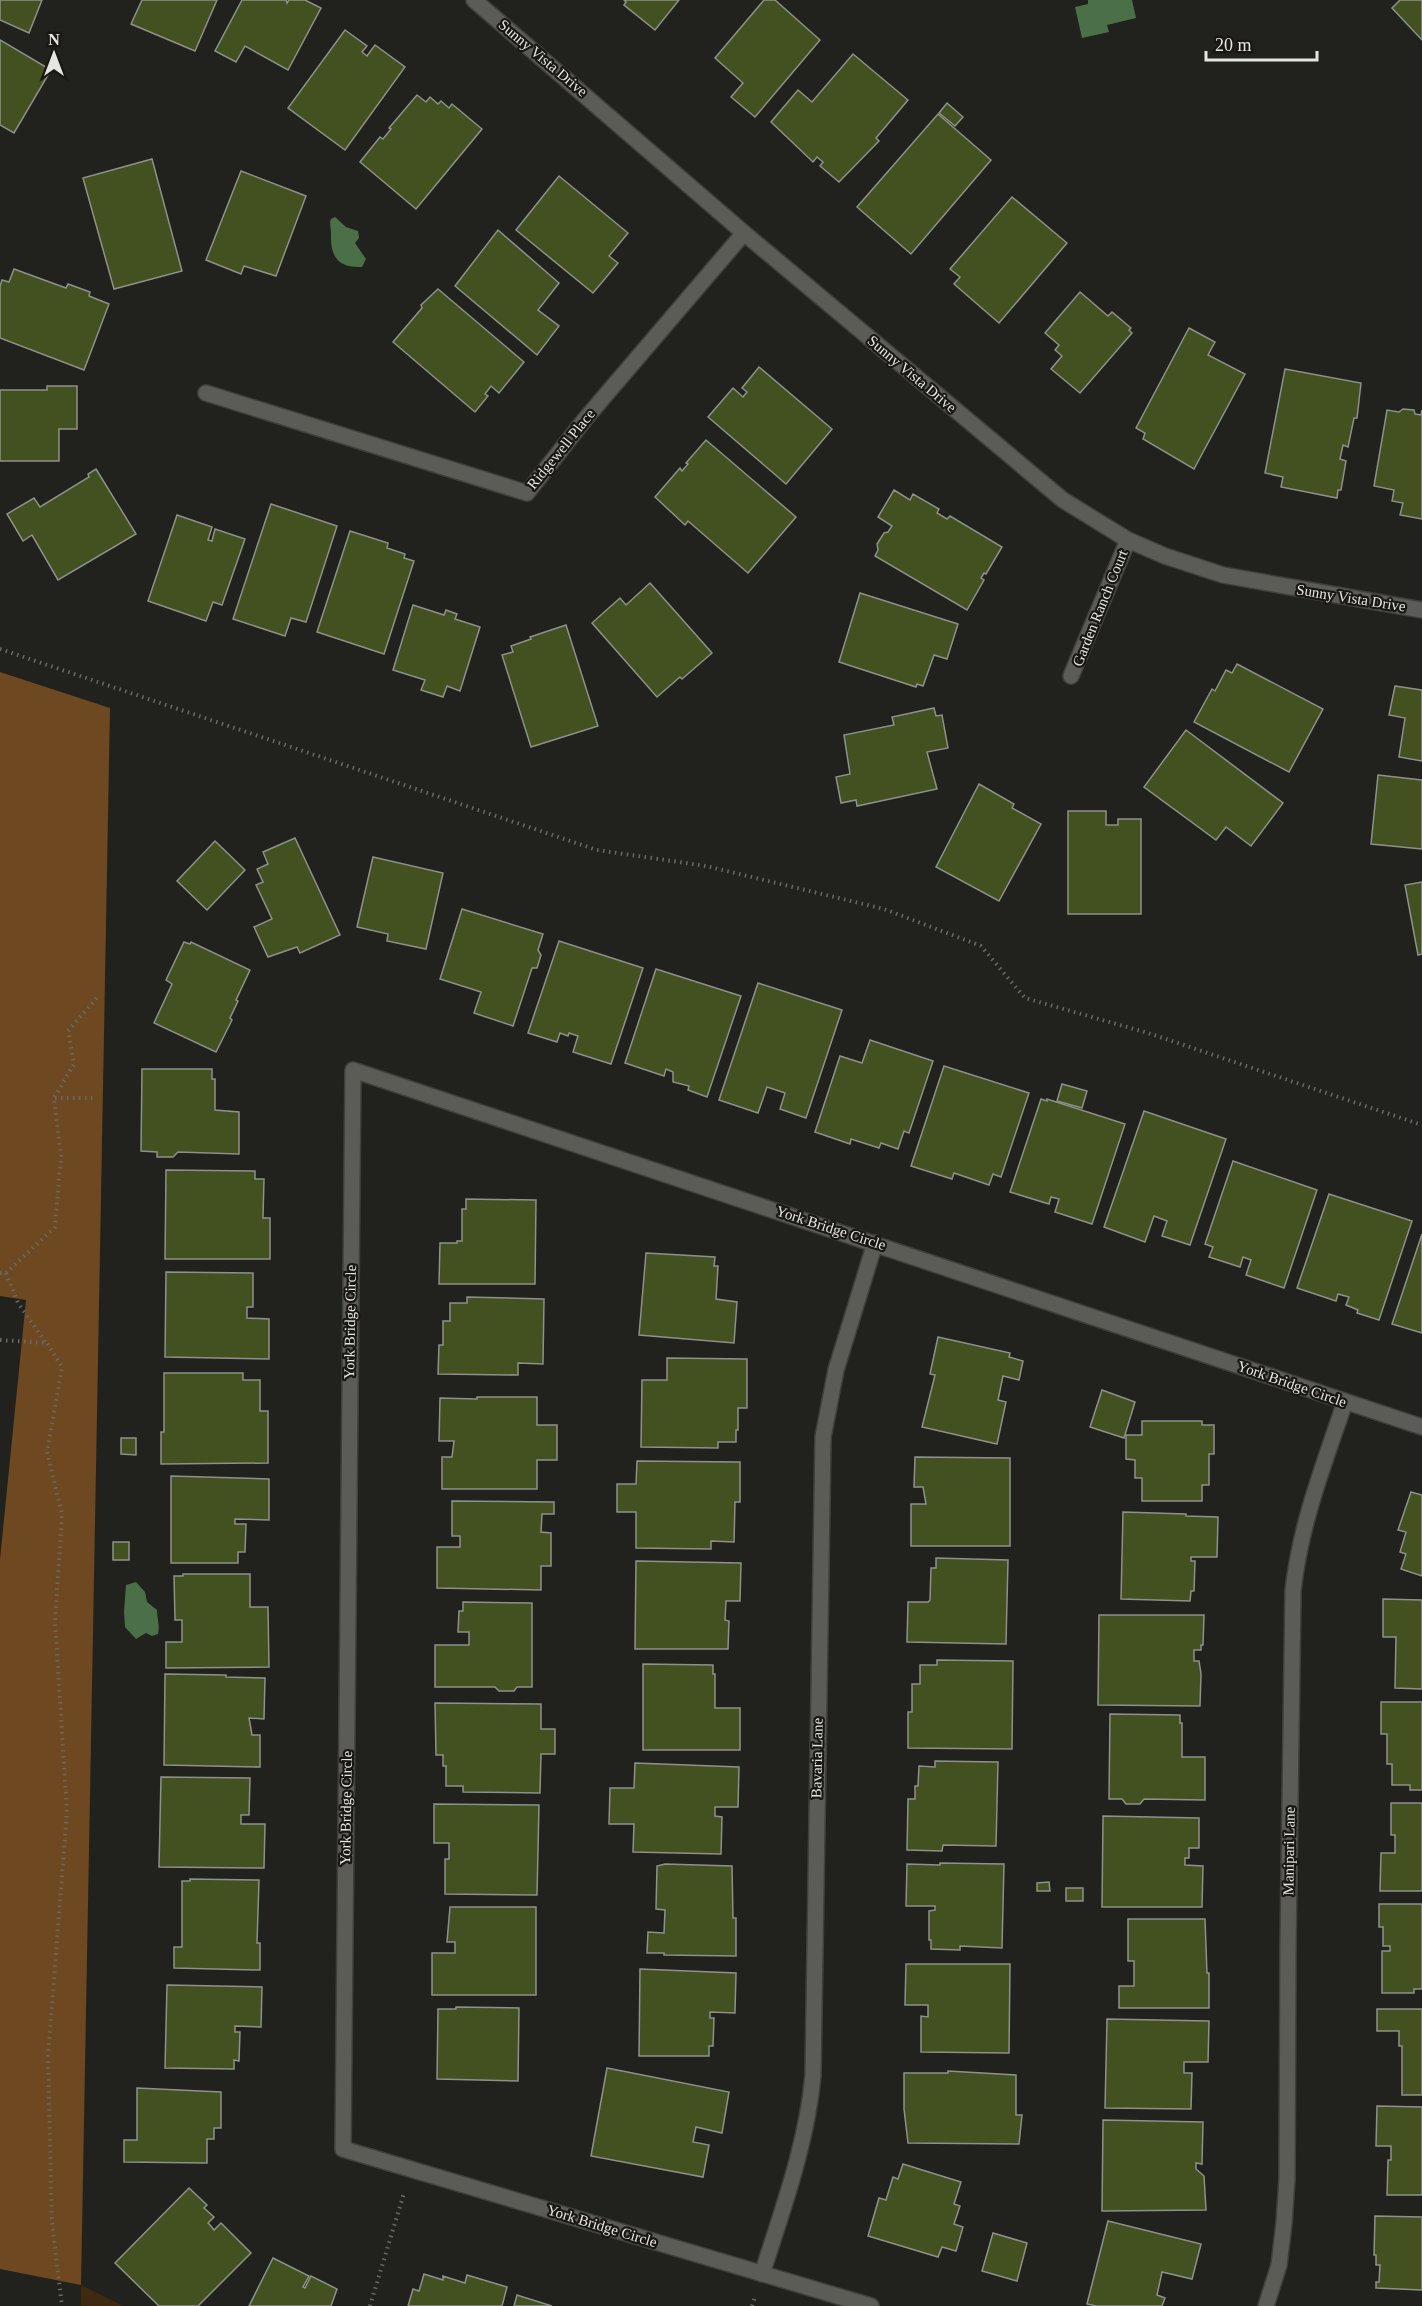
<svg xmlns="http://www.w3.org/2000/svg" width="1422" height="2306" viewBox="0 0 1422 2306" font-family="Georgia,serif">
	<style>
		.green { fill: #3f2911 }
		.forest { fill: #6d4820 }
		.water { fill: #4b7048 }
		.building { fill: #435120; stroke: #8e908b; stroke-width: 1.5 }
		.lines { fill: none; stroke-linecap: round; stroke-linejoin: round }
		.street-casing { stroke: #3f3f3c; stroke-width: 18 }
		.path { stroke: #696965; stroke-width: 4; stroke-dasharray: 1.5 4.5; stroke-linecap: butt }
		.street { stroke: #5c5c57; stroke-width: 15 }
		.labels { text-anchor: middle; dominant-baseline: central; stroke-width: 4.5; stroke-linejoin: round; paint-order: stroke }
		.street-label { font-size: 15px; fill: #e5e5e2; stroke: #181714 }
	</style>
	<rect width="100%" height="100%" fill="#21211d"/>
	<path class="green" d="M81,2285l42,21h-42z"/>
	<path class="forest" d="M0,672l110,36 -29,1577 -81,-16v-710l26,-259 -26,-4z"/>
	<g class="water">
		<path d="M1088,0h44l4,18 -29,7 2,7 -27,6 -7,-31 13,-3z"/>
		<path d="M335,217l11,10 12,4 1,7 -4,5 11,16 -4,8c-24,1 -32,-10 -31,-34 0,-6 -2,-9 0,-14z"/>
		<path d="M136,1582l9,10 2,10 10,8c0,9 3,15 1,24l-6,2 -6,-3 -10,6 -11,-12 -1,-15 2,-27z"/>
	</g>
	<g class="building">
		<path d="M0,0h42l-13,33 -29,-13z"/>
		<path d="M142,0h75l-22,51 -64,-27z"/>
		<path d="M242,0h44l1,3 2,-3h16l16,8 -33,62 -43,-24 -9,16 -21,-11z"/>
		<path d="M624,0h55l-24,30 -31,-25 2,-3z"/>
		<path d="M764,0h11l45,40 -65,77 -24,-20 12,-14 -28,-25z"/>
		<path d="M1400,0h22v40l-30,-32z"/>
		<path d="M345,30l22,16 -5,6 5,4 8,-11 30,22 -60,83 -57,-42z"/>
		<path d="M0,40l51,30 -37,63 -14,-8z"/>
		<path d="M853,54l55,46 -32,38 3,3 -40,41 -19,-16 3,-4 -6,-5 -4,5 -42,-40 27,-32 14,12z"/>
		<path d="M417,95l9,7 4,-5 8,7 3,-3 8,7 3,-4 30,25 -66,80 -56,-47 20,-25 3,2 8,-10 -2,-1z"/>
		<path d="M947,103l16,14 -8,9 -16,-13z"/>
		<path d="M938,114l53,46 -80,94 -54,-47z"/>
		<path d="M152,159l30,112 -68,18 -31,-111z"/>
		<path d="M241,171l65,25 -30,80 -32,-10 -3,8 -35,-14z"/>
		<path d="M559,176l69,57 -19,23 9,7 -25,30 -77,-63z"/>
		<path d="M1012,197l55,46 -68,80 -45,-39 6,-7 -10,-8z"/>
		<path d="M498,230l61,53 -21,27 21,16 -22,29 -82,-69z"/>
		<path d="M14,269l52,19 2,-4 22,8 -1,4 20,8 -25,66 -84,-32v-52l2,-6 7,2z"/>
		<path d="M438,289l86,73 -25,31 -8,-7 -6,8 3,2 -13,16 -82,-70 29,-34 -1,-3z"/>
		<path d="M1080,292l28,24 4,-4 19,16 -2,2 3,3 -52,60 -29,-24 11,-13 -7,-6 4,-5 -14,-12z"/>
		<path d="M1189,328l26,14 -7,13 37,19 -51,95 -51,-30 2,-6 -9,-5z"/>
		<path d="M759,367l73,62 -46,55 -78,-67 25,-29 10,9 4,-5 -5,-4z"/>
		<path d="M1285,369l76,14 -4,35h-3l-6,29 -5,-2 -3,14 6,2 -5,29h-3l-1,8 -56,-11 2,-10 -18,-4z"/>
		<path d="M47,386h30v43h-18v32h-59v-71h47z"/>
		<path d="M1403,409l11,1 1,4 6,1 1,-5v109l-22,-4 3,-12 -11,-2 2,-11 -20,-4 13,-76 12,2z"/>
		<path d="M706,440l90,77 -48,56 -60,-52 -3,4 -30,-28 25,-29 2,3 6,-7 -2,-1z"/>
		<path d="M96,469l40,65 -78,46 -26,-45 -9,6 -16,-27 27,-16 6,9 49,-30 -1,-3z"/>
		<path d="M894,490l16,10 3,-6 26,15 -2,4 10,6 3,-3 52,31 -16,27 -2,-1 -3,5 3,2 -17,30 -92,-54 3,-6 -1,-6 7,-11 4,-1 4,-6 -14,-9z"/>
		<path d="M271,504l66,22 -31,96 -15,-4 -6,18 -52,-17z"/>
		<path d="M177,515l35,12 -4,13 4,1 3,-12 30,10 -23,66 -9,-3 -7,19 -58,-20z"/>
		<path d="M350,531l38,12 -1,5 18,6 -1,4 10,3 -30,93 -67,-22z"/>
		<path d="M650,583l62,70 -30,26 -2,-2 -23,20 -65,-74 28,-25 6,7z"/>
		<path d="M860,593l98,31 -11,35 -13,-4 -11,31 -6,-2 -1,3 -77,-25z"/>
		<path d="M413,605l31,10 2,-5 11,4 -2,5 25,8 -20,64 -13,-5 -4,11 -22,-7 4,-10 -32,-10z"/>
		<path d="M566,625l32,101 -67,21 -29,-92 11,-3 -2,-6 20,-7 -1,-2z"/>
		<path d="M1237,664l86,45 -34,63 -95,-50 18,-33 3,2 11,-21 6,3z"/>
		<path d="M1395,686l27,4v71l-23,-4 6,-39 -16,-3z"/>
		<path d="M934,708l2,8 6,-1 6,33 -21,4 10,37 -80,17 -1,-6 -15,3 -5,-26 14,-3 -6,-39 50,-10 -2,-8z"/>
		<path d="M1186,730l97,73 -32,43 -25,-19 -10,13 -72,-53z"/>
		<path d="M1378,775l44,5v69l-51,-5z"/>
		<path d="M979,784l35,20 -2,4 29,16 -42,77 -63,-34z"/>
		<path d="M1068,811h38v14h12v-6h23v95h-73z"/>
		<path d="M295,838l45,97 -40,18 -3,-6 -29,10 -14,-30 18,-8 -16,-34 7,-3 -6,-13 11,-5 -5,-12z"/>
		<path d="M215,841l30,29 -38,40 -30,-29z"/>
		<path d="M373,857l70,16 -17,76 -39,-8 1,-7 -31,-7z"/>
		<path d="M1422,882v72l-4,1 -13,-70z"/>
		<path d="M462,909l81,25 -5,16 3,5 -4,13h-5l-19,58 -39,-13 7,-21 -41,-13z"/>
		<path d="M559,941l84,27 -32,96 -38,-12 5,-16 -9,-3 -1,3 -8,-3 -3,9 -29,-9z"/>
		<path d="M184,942l6,2 1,-2 59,28 -14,30 2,1 -8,17 2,2 -16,32 -62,-29 18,-39 -6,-4z"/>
		<path d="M656,969l85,27 -34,101 -19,-7 1,-4 -16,-4v-10l-7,-3 -2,7 -39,-13z"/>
		<path d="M758,983l84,27 -36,108 -26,-9 5,-16 -18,-6 -9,26 -39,-13z"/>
		<path d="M870,1040l63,21 -24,72 -5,-2 -6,18 -17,-6 -2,5 -28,-9 -1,5 -35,-12 25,-76 22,7z"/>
		<path d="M944,1066l85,27 -28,84 -8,-3 -4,11 -35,-12 -2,6 -41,-13z"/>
		<path d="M142,1069h70v10h3v31l24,2v42l-61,-2 -5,5h-16v-5l-16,-1z"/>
		<path d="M1062,1084l25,7 -5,17 -25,-7z"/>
		<path d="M1041,1099l6,2v-2l78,25 -33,100 -37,-12 4,-13 -8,-2 -2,7 -39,-12z"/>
		<path d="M1144,1111l82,28 -36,106 -28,-9 5,-15 -13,-5 -9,26 -41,-15z"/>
		<path d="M1233,1161l84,29 -33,98 -38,-13 5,-15 -8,-3 -3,10 -31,-10 4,-10 -8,-3z"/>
		<path d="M166,1170l89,1v8h9l-1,39h7v41h-105z"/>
		<path d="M1329,1194l83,27 -33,99 -22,-7 1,-3 -12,-5 3,-8 -11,-3 -2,7 -39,-13z"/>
		<path d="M466,1199l70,1 -1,84h-96l1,-41h17v-2h5v-32h4z"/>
		<path d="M1422,1234v99l-30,-9z"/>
		<path d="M646,1253l69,4 -1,9h4l-2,33 21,3 -3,41 -95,-8z"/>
		<path d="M166,1272l87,1v34h-6v11l22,1v40l-104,-2z"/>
		<path d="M467,1297l77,2 -1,65 -25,-1v12l-80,-1 1,-29h4v-24h7v-18h17z"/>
		<path d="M938,1337l72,16 -1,4 14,4 -4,19 -16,-4 -5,24 8,2 -9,42 -75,-17 13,-52 -5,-1z"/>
		<path d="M667,1358l80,1v49h-9v22h-2v12h-18v6l-77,-1 1,-67h25z"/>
		<path d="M164,1373h79v7h17v31h8v52l-107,1v-32h3z"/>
		<path d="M1102,1390l33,12 -11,36 -34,-11z"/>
		<path d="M477,1397h60v28h20v35h-20v29h-95v-32h10l2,-16h-15l1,-43 37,1z"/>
		<path d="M1142,1421h60v4h12v29h-5v31h-7v16h-60v-23h-7v-18l-9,-1v-24h16z"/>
		<path d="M121,1438h15v17l-15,-1z"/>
		<path d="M915,1457l95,1v88h-99v-42h15l-3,-17h-9z"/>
		<path d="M637,1461l103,1v40h-5l-1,40 -23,-1v8l-75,-1v-36h-19v-28h19z"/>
		<path d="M171,1476l98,3v41l-34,-1v5h11l-1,28h-7v11h-67z"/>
		<path d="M1411,1492l11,3v81l-21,-7 5,-15 -6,-2 6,-20 -8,-2z"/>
		<path d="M452,1501l102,1v12h-12l-1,18 10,1v33h-10v24l-104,-2v-41h23v-11h-8z"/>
		<path d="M1123,1512l63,2v2l32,1 -1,40h-26v4h4l-1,30h-3l-1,10 -69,-2z"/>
		<rect x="113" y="1542" width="16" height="18"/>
		<path d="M936,1558l72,2 -2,84 -99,-2 1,-40h20l2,-2 1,-32h5z"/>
		<path d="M636,1561l105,2 -1,38h-14l-1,19 4,1 -1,28h-93z"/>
		<path d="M183,1574h67v33h18l1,60 -103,1v-26h16v-22h-7l-1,-44h9z"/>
		<path d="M1383,1599l39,1v89l-27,-1 1,-51h-13z"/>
		<path d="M463,1602l69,1v84h-15l-3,4h-15l-4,-4h-60v-42h34v-13h-11l1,-21h4z"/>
		<path d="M1099,1615h105l-1,30h-2v5h-7v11h5l2,13 -1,32 -102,-1z"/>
		<path d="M937,1660l76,1 -1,88 -104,-1v-36h4v-28h8v-19h17z"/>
		<path d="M643,1664l70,1v9h2v34h25v42h-97z"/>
		<path d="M165,1674l61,1v2l39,1 -1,41 -15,-1 3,17h8v32l-96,-2z"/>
		<path d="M1381,1702h41v88h-12v-5h-18v-21h-5v-30h-6z"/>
		<path d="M435,1703l106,1v25h14v25h-14l-1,39 -77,-1v-6h-17v-20h-3v-11h-7z"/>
		<path d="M1110,1714l70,1v8h2v34h23v43l-61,-1 -4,5h-14l-4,-5h-13z"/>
		<path d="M935,1761l63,1 -2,84 -53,-1 -1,6 -35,-1 1,-51h7v-13h3l1,-20 16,1z"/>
		<path d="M635,1763l104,4 -1,40h-23v9l7,1 -1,37 -88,-2 1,-28h-25l1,-36h24z"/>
		<path d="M161,1777l89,1 -1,37h-8v9h24l-1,44 -105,-1z"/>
		<path d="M1391,1803h31v88h-42l1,-38h14v-18h-4z"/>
		<path d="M434,1804l105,1 -2,90 -92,-1v-35h4v-16h-15z"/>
		<path d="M1103,1816l96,2v30h-10v10h-4v7l18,1 -1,41h-100z"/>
		<path d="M940,1863l64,1 -2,84 -42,-2v4l-29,-1v-9h-2v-29l6,-1v-4h-29l1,-42 33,1z"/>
		<path d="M665,1864l67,2 1,52h3v38l-72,-1v-2h-17l1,-21 16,1 1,-23 -9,-1 1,-43z"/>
		<path d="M190,1879l69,1 -2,63h3v27l-86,-2v-21h8v-66h8z"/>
		<path d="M1049,1882l1,9h-13v-8z"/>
		<rect x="1066" y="1888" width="17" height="13"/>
		<path d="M1379,1904h43v85h-8v4h-32v-42h8v-5h-7v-19h-4z"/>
		<path d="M450,1907h86v88h-104v-42h23v-11h-8z"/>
		<path d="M1128,1919h77l2,54h2v35h-90v-22h15v-25h-6z"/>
		<path d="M906,1964h104l-1,89 -88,-1v-36l7,1v-12h-23z"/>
		<path d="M640,1969l96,4 -1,40 -25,-1v6h4l-1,28h-4v10h-70z"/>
		<path d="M167,1985l95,2 -1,40 -26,-1v6h5l-1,29 -5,-1v9l-69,-1z"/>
		<path d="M456,2007l63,1 -1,73 -81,-2 1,-70h18z"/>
		<path d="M1377,2009h45v86h-20v-49h-3v-15h-22z"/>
		<path d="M1107,2019l102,2 -1,41h-24v11h8l-1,36 -86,-1z"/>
		<path d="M607,2068l122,24 -7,41 -26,-6 -3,15 16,3 -6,32 -112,-21z"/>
		<path d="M948,2071l68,4v40h6l-3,29 -111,-1 -4,-34v-36h44z"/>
		<path d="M137,2088l84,4v36h-7v11h-7v24l-83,-1v-22h13z"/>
		<path d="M1377,2106l45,1v88h-35l1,-35h3v-14h-15z"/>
		<path d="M1103,2120l100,2 -1,42 -6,-1v6l8,7 2,34 -104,1z"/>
		<path d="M903,2164l58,18 -7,22 6,2 -6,18 9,3 -7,24 -14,-4 -4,10 -70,-21 11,-38 7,2 7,-23 5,2z"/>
		<path d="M189,2188l18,17 -3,3 10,9 -6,6 3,3 3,4 7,-7 30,30 -53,53h-39l-44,-43z"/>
		<path d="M1375,2216l47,1v73l-46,-2v-6h3l1,-17h-4v-10h-2z"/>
		<path d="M1108,2221l93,23 -9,35 -30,-7 -5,23 8,3 -3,8h-66l-9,-2z"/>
		<path d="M993,2233l34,10 -10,38 -35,-10z"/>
		<path d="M273,2258l36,18 -6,11 2,1 6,-12 26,13 -6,17h-82z"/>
		<path d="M424,2274l19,6v-4l22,7 2,-8 40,12 -5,19h-94l5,-17 6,2z"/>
		<path d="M517,2295l6,2 29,9h-38z"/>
	</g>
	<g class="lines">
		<g class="street-casing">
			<g id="street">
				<path d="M474,0l270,233 319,267 65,40 37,16 58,19 199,35"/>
				<path d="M206,393l321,100 59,-75 158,-185"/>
				<path d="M1071,676l57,-136"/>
				<path d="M762,2274c21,-66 45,-131 51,-199l10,-638 13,-67 39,-127"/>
				<path d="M871,2306l-528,-157 10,-1079 1069,357"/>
				<path d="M1266,2306l13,-41 5,-42 3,-44 1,-231 5,-357c7,-66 31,-127 52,-189"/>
			</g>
		</g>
		<g class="path">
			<path d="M0,649l597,201 109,16 178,43 97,37 44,52 123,35 274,92"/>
			<path d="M55,1098h39"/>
			<path d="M0,1273h6l12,30 28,40"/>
			<path d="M6,1273l49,-46 6,-71 -7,-58 20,-34 -6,-33 31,-36"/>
			<path d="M0,1340l47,3 15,24 -15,85 15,62 -7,108 12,189 -19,246 4,166 10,83"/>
			<path d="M370,2306l34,-113"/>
			<path d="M752,2306l3,-9"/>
		</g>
		<use href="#street" class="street"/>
	</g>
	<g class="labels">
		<g class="street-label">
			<text transform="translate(543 58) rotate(40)">Sunny Vista Drive</text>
			<text transform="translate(912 374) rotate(40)">Sunny Vista Drive</text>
			<text transform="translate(561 449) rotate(-51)">Ridgewell Place</text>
			<text transform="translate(1351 598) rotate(9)">Sunny Vista Drive</text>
			<text transform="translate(1100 608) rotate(-68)">Garden Ranch Court</text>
			<text transform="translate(831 1228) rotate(18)">York Bridge Circle</text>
			<text transform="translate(350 1322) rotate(-89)">York Bridge Circle</text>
			<text transform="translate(1292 1384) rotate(19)">York Bridge Circle</text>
			<text transform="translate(817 1758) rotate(-89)">Bavaria Lane</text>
			<text transform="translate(346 1808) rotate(-89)">York Bridge Circle</text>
			<text transform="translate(1289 1851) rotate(-89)">Manipari Lane</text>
			<text transform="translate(602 2226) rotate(17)">York Bridge Circle</text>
		</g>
	</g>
	<g transform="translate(54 54)" stroke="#181714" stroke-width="4.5" paint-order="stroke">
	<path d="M0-4.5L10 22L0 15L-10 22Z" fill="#e5e5e2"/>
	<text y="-9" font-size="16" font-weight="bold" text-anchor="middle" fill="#e5e5e2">N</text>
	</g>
	<path d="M1206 51v9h111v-9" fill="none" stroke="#e5e5e2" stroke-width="3"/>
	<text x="1215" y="51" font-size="18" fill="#e5e5e2" stroke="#181714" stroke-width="4.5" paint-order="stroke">20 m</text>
</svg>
